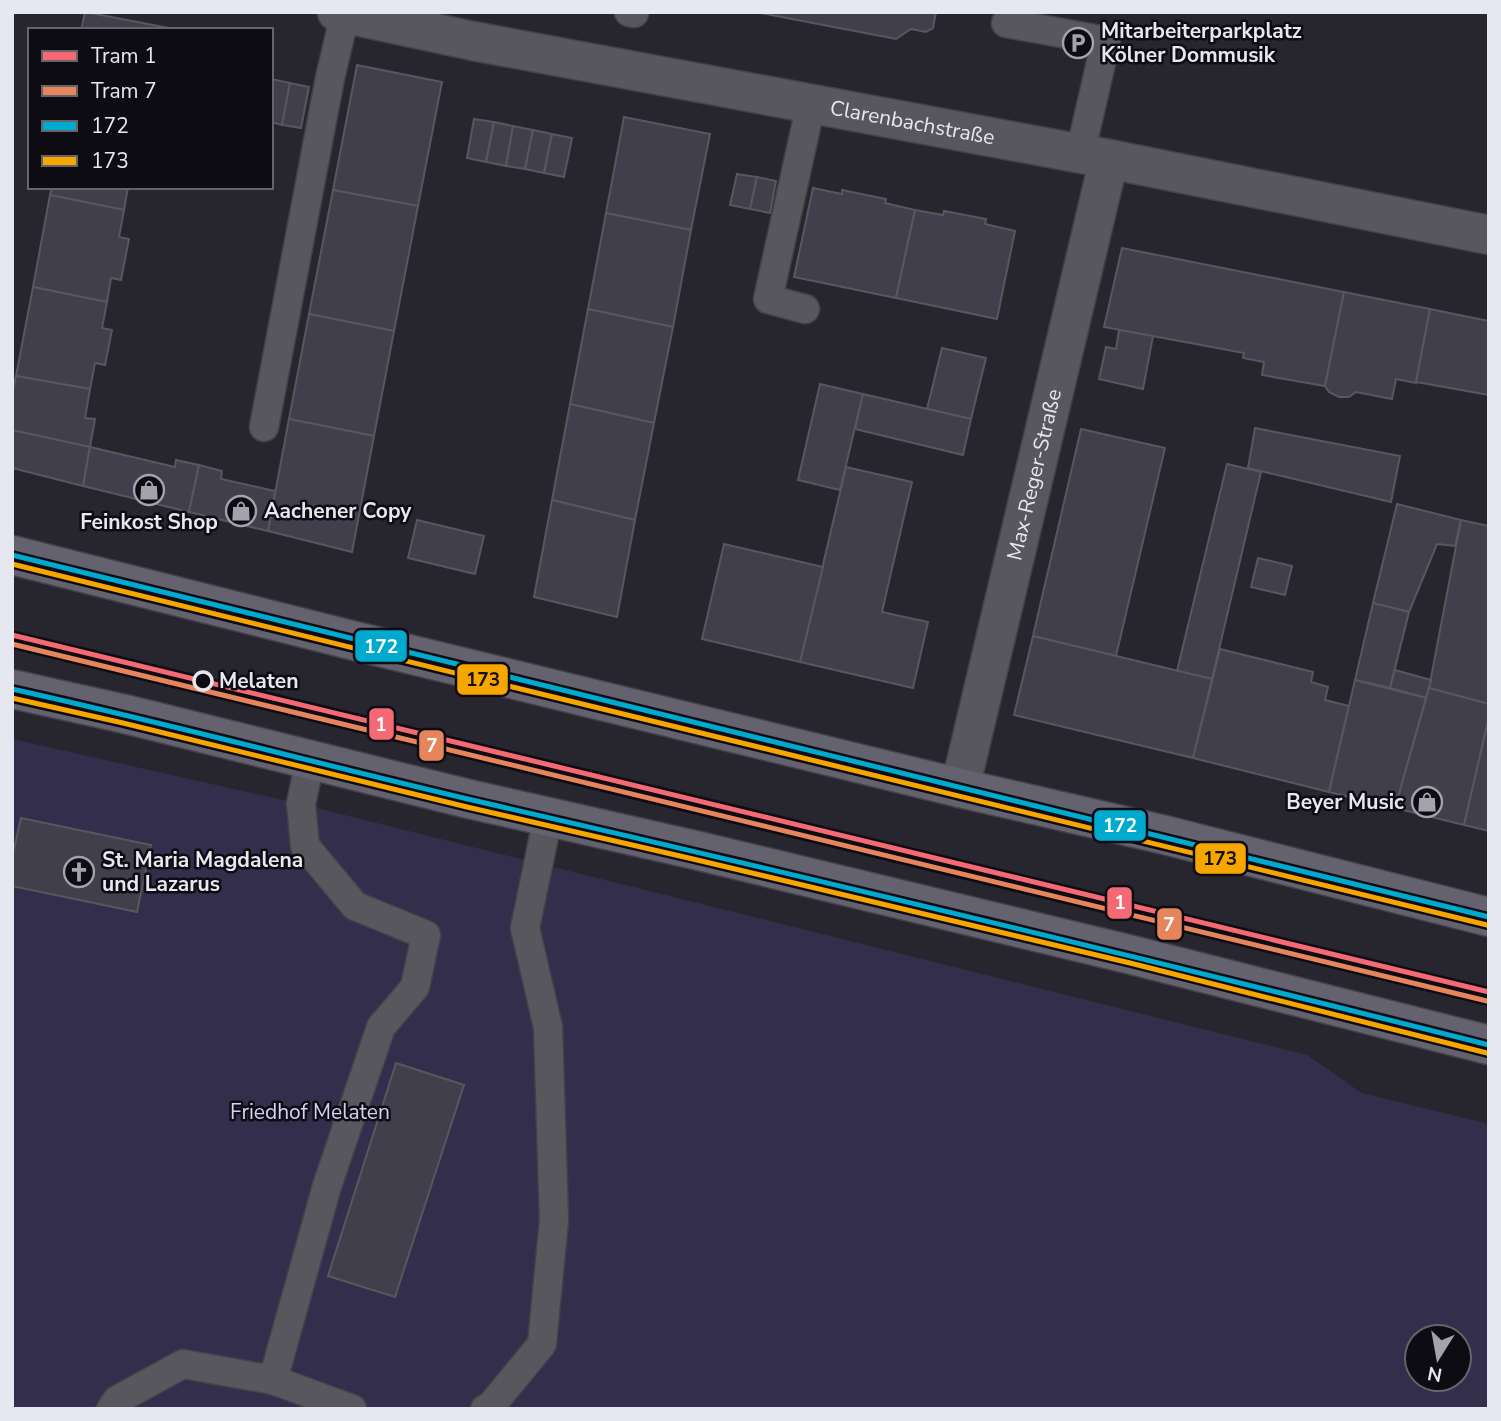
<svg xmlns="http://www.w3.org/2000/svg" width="1501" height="1421" viewBox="0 0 1501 1421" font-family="'Nunito Sans',sans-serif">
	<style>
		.green { fill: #332e4b; fill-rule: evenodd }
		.building { fill: #423f4d; stroke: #58575e; stroke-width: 2 }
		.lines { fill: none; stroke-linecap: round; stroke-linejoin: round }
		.service-casing { stroke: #43424a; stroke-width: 31 }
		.minor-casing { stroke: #43424a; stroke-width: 41 }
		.primary-casing { stroke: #43424a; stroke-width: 41 }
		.service { stroke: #58575d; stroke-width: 28 }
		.minor { stroke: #58575d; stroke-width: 38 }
		.primary { stroke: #64626f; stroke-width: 38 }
		.bus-1-casing { stroke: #0d0c13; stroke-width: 10 }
		.bus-2-casing { stroke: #0d0c13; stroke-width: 10 }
		.bus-1 { stroke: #00a9ce; stroke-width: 5 }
		.bus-2 { stroke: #f7a600; stroke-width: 5 }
		.tram-1-casing { stroke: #0d0c13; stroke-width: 10 }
		.tram-2-casing { stroke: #0d0c13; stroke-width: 10 }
		.tram-1 { stroke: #f46973; stroke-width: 5 }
		.tram-2 { stroke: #e6855c; stroke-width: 5 }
		.stop-dot { fill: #0d0c13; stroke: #e7e7f1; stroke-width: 3.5 }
		.labels { text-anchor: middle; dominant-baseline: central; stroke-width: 5; stroke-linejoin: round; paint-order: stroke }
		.poi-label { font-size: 21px; font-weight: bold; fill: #e7e7f1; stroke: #0d0c13; text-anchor: start }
		.street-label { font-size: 21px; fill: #e7e7f1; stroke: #0d0c13 }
		.stop-label { font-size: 21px; font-weight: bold; fill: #e7e7f1; stroke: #0d0c13; text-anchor: start }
		.park-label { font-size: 21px; fill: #d5d1f4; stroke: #0d0c13 }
		.line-badge { stroke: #0d0c13; stroke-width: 2.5 }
		.badge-label { font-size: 19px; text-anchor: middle; font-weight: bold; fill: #fff }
		.pale-badge-label { font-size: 19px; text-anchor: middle; font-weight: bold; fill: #111 }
	</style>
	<rect width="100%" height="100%" fill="#27262e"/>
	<path class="green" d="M12,739l289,65 1006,251 55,38 127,31v285h-1477zM1417,1337h42v42h-42z"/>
	<g class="building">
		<path d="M85,12l84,16 -1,2h-87z"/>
		<path d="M755,12h181l-3,16 -7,4 -15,-3 -15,10z"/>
		<path d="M357,65l85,17 -24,124 -85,-16z"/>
		<path d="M271,79l19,4 -8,42 -11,-3z"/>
		<path d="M290,83l19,4 -8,41 -19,-3z"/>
		<path d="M624,117l86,17 -19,96 -85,-17z"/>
		<path d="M474,119l20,3 -8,40 -19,-4z"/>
		<path d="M494,122l19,4 -7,40 -20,-4z"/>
		<path d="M513,126l20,4 -8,39 -19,-3z"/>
		<path d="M533,130l19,4 -8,39 -19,-4z"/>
		<path d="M552,134l20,4 -8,39 -20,-4z"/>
		<path d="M737,174l20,3 -7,32 -20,-4z"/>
		<path d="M757,177l19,4 -6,32 -20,-4z"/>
		<path d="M52,187h76l-4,23 -74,-15z"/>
		<path d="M813,188l29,6v-4l44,9 -1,4 30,7 -19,88 -102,-21z"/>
		<path d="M333,190l85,16 -24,125 -85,-17z"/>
		<path d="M50,195l74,15 -5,27 10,2 -8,41 -10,-2 -4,24 -74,-15z"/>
		<path d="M915,210l28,5 1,-4 42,8 -1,5 30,7 -18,88 -101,-21z"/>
		<path d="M606,213l85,17 -18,97 -85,-18z"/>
		<path d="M1122,248l222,44 -19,94 -63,-11 2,-13 -21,-4 1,-5 -140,-26z"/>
		<path d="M33,287l74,15 -5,26 10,2 -7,35 -10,-2 -5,26 -74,-13z"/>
		<path d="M1344,292l86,17 -14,74 -20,-4 -4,20 -36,-7 -7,5h-10l-10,-5 -4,-6z"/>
		<path d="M588,309l85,18 -19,96 -84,-19z"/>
		<path d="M1430,309l59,12v74l-73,-13z"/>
		<path d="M309,314l85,17 -20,105 -85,-17z"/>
		<path d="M1119,330l34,6 -10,53 -44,-10 7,-32 10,2z"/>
		<path d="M942,348l44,10 -15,61 -44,-10z"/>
		<path d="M16,376l74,13 -5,29 10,1 -5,28 -78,-17v-35z"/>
		<path d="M820,384l43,10 -23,96 -42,-10z"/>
		<path d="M863,394l108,25 -8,36 -108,-26z"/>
		<path d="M570,404l84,19 -19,97 -83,-20z"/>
		<path d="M289,419l85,17 -22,116 -84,-21z"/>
		<path d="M1255,428l145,28 -9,46 -143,-34z"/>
		<path d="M1081,429l84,19 -49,208 -83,-20z"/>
		<path d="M12,430l78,17 -7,39 -71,-18z"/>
		<path d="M90,447l85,20 1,-7 23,5 -10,47 -106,-26z"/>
		<path d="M1227,464l34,8 -49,207 -35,-8z"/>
		<path d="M199,465l23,6 -1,8 54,12 -7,40 -79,-19z"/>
		<path d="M846,467l66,15 -30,130 46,10 -15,66 -113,-26z"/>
		<path d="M552,500l83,20 -18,97 -83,-20z"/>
		<path d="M1397,504l64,16 -6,26 -18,-2 -28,68 -36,-9z"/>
		<path d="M417,520l67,16 -9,38 -67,-16z"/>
		<path d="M1461,520l28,6v178l-60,-16z"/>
		<path d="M724,544l99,23 -23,95 -98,-23z"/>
		<path d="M1258,558l34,8 -7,29 -34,-8z"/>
		<path d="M1373,603l36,9 -19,76 -35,-8z"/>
		<path d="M1033,636l179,43 -19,79 -179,-43z"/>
		<path d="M1220,649l93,23 -2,10 17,5 -3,13 24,6 -20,86 -136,-34z"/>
		<path d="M1395,670l36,10 -5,18 -36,-10z"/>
		<path d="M1355,680l71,18 -31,110 -66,-16z"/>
		<path d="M1429,688l60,16v13l-25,108 -69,-17z"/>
		<path d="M1489,717v114l-25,-6z"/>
		<path d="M21,818l130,27 -14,67 -125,-26v-28z"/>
		<path d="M396,1063l68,22 -69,212 -67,-21z"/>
	</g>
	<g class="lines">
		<g class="service-casing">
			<g id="service">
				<path d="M629,12l5,1"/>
				<path d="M1006,23l100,18 -26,113"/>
				<path d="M805,309l-37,-10 43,-195"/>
				<path d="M264,427l66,-349 15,-64"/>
				<path d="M273,1380l79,29"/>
				<path d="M111,1409l6,-9 66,-36 90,16 54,-194 54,-159 34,-40 11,-52 -71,-29 -50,-60 -4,-42 9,-43"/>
				<path d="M485,1409l5,-2 52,-63 12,-124 -6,-193 -23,-99 23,-111"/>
			</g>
		</g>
		<g class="minor-casing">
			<g id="minor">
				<path id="s1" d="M337,12l136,29 636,118 380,76"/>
				<path id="s2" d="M960,788l149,-629"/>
			</g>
		</g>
		<g class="primary-casing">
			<g id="primary">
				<path d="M12,555l343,86 605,147 205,47 324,82"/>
				<path d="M12,689l113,25 344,85 226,51 437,105 357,90"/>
			</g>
		</g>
		<use href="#service" class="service"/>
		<use href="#minor" class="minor"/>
		<use href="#primary" class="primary"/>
		<g class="bus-1-casing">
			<g id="bus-1">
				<path d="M12,555c492,123 986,238 1477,362"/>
				<path d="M12,689c154,34 307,75 460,111 340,78 679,160 1017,245"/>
			</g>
		</g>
		<g class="bus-2-casing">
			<g id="bus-2">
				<path d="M12,564c491,123 984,237 1475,361"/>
				<path d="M12,698l111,25 344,84 226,52 437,104 357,90"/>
			</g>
		</g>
		<use href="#bus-1" class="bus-1"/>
		<use href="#bus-2" class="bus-2"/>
		<g class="tram-1-casing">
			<path id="tram-1" d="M12,635l1477,357"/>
		</g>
		<g class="tram-2-casing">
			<path id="tram-2" d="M12,644l1475,357"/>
		</g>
		<use href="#tram-1" class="tram-1"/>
		<use href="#tram-2" class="tram-2"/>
	</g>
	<defs>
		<g id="parking-ring" transform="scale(1.575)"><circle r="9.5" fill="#0d0c13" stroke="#a4a3ad" stroke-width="1.5"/><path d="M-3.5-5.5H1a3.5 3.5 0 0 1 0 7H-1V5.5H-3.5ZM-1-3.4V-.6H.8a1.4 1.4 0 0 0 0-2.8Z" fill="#a4a3ad"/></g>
		<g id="shop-ring" transform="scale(1.575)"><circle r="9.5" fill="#0d0c13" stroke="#a4a3ad" stroke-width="1.5"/><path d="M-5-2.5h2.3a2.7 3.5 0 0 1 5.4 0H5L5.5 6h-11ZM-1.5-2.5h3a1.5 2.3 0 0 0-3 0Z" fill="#a4a3ad"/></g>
		<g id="church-ring" transform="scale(1.575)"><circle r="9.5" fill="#0d0c13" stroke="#a4a3ad" stroke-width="1.5"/><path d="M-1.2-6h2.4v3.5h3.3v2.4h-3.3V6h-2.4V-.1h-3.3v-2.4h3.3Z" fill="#a4a3ad"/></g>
	</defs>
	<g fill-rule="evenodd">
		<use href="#parking-ring" x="1078" y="43"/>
		<use href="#shop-ring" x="149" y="490"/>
		<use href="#shop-ring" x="241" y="511"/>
		<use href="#shop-ring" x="1427" y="802"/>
		<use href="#church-ring" x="79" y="872"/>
	</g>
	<circle class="stop-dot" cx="203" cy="681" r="9"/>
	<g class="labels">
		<g class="poi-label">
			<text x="1101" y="31">Mitarbeiterparkplatz<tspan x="1101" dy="24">Kölner Dommusik</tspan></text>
			<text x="264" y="511">Aachener Copy</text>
			<text x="149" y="522" text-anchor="middle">Feinkost Shop</text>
			<text x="1404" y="802" text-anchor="end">Beyer Music</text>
			<text x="102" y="860">St. Maria Magdalena<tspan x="102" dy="24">und Lazarus</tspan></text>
		</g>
		<g class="street-label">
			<text stroke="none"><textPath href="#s1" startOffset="586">Clarenbachstraße</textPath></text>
			<text stroke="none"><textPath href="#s2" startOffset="322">Max-Reger-Straße</textPath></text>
		</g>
		<g class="stop-label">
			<text x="219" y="681">Melaten</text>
		</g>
		<g class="park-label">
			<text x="310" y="1112">Friedhof Melaten</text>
		</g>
	</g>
	<g class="line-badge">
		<rect x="354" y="629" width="54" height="34" rx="7" fill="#00a9ce"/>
		<rect x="456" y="663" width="53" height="33" rx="7" fill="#f7a600"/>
		<rect x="368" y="707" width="27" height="34" rx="7" fill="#f46973"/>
		<rect x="418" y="729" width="27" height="33" rx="7" fill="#e6855c"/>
		<rect x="1093" y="809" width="54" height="33" rx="7" fill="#00a9ce"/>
		<rect x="1194" y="842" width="53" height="33" rx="7" fill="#f7a600"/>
		<rect x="1106" y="886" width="27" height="34" rx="7" fill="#f46973"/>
		<rect x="1156" y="907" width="27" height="34" rx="7" fill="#e6855c"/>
	</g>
	<g class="badge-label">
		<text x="381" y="653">172</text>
		<text x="381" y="731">1</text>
		<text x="432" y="752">7</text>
		<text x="1120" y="832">172</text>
		<text x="1120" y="909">1</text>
		<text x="1169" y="931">7</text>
	</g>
	<g class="pale-badge-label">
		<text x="483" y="686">173</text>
		<text x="1220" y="865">173</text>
	</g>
	<rect width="1501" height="1421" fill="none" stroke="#e7e7f1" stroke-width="28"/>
	<rect x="28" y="28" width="245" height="161" fill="#0d0c13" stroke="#64646c" stroke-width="2"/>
	<rect x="42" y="51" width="35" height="10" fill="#f46973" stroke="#64646c" stroke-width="2"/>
	<text x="91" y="63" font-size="21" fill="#e7e7f1">Tram 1</text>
	<rect x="42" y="86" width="35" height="10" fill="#e6855c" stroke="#64646c" stroke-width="2"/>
	<text x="91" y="98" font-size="21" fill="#e7e7f1">Tram 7</text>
	<rect x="42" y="121" width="35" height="10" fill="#00a9ce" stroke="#64646c" stroke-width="2"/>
	<text x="91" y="133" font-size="21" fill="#e7e7f1">172</text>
	<rect x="42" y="156" width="35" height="10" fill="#f7a600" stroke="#64646c" stroke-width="2"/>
	<text x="91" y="168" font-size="21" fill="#e7e7f1">173</text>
	<g transform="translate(1438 1358) rotate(191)"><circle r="33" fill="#0d0c13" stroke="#64646c" stroke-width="2"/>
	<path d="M0-5L12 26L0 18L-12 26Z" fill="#a4a3ad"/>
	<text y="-10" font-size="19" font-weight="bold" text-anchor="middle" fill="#e7e7f1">N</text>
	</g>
</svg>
